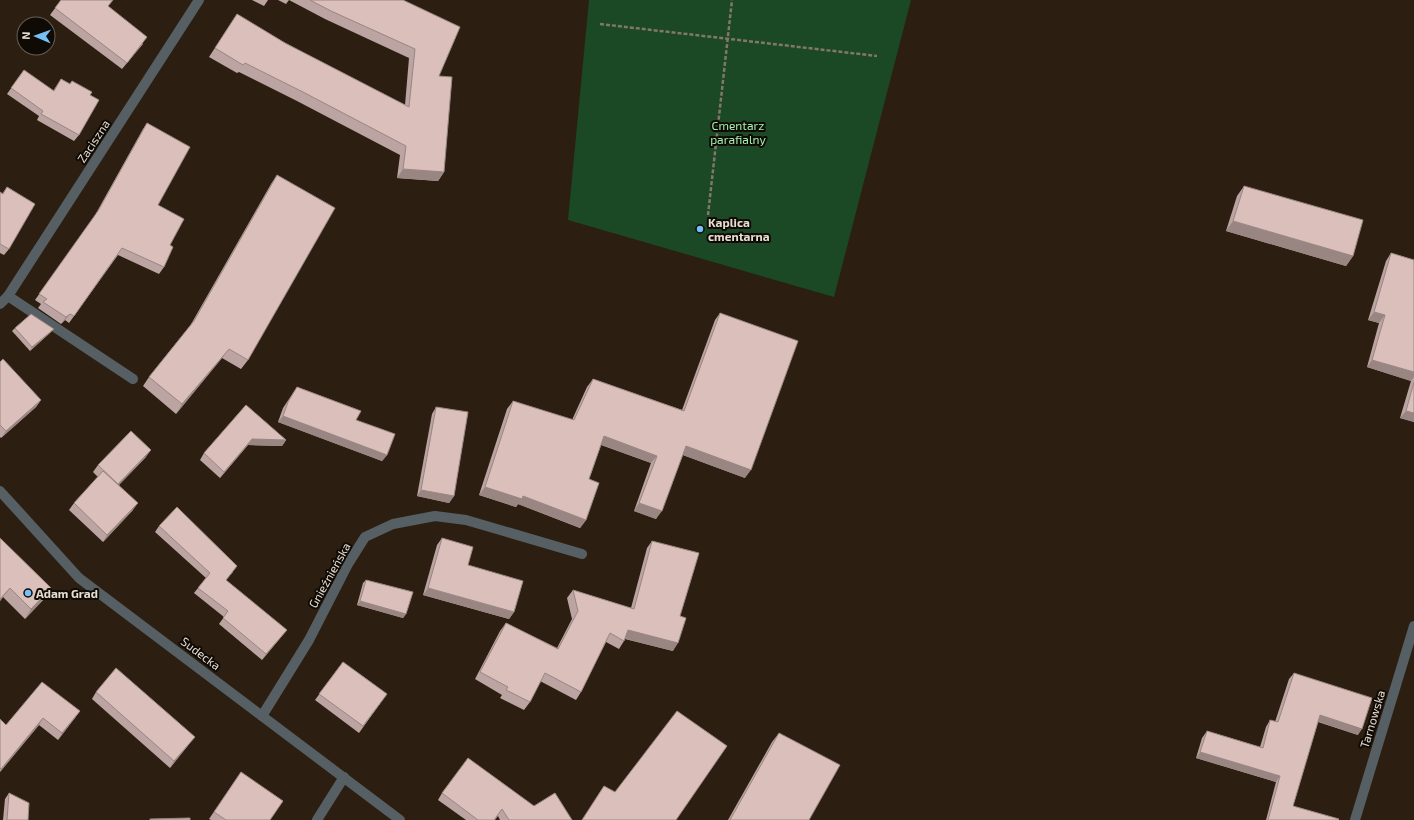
<svg xmlns="http://www.w3.org/2000/svg" width="1414" height="820" viewBox="0 0 1414 820" font-family="'Exo 2',sans-serif">
	<style>
		.green { fill: #1b4825 }
		.lines { fill: none; stroke-linecap: round; stroke-linejoin: round }
		.path { stroke: #82776a; stroke-width: 2.5; stroke-dasharray: 4 2; stroke-linecap: butt }
		.lane { stroke: #566064; stroke-width: 10 }
		.street { stroke: #566064; stroke-width: 10 }
		.wall { fill: #bba4a1 }
		.shaded-wall { fill: #998683 }
		.building { fill: #dabfbb; stroke: #998683 }
		.poi-dot { fill: #73c1f6; stroke: #100a05; stroke-width: 1.5 }
		.labels { text-anchor: middle; dominant-baseline: central; stroke-width: 4; stroke-linejoin: round; paint-order: stroke }
		.park-label { font-size: 12px; fill: #a1f0ae; stroke: #100a05 }
		.street-label { font-size: 12px; fill: #e6ddd3; stroke: #100a05 }
		.poi-label { font-size: 12px; font-weight: bold; fill: #e6ddd3; stroke: #100a05; text-anchor: start }
	</style>
	<rect width="100%" height="100%" fill="#2c1f11"/>
	<path class="green" d="M589,0h322l-77,297 -266,-77z"/>
	<g class="lines">
		<g class="path">
			<path d="M600,24l277,32"/>
			<path d="M708,215l24,-215"/>
		</g>
		<path class="lane" d="M317,820l27,-43"/>
		<g class="street">
			<path d="M8,296l125,83"/>
			<path d="M0,304l8,-8 191,-296"/>
			<path d="M0,491l79,87 321,242"/>
			<path d="M262,716l47,-76 39,-76 17,-27 28,-13 42,-8 31,4 116,34"/>
			<path d="M1355,820l59,-194"/>
		</g>
	</g>
	<g class="wall">
		<path d="M61,0l47,6 35,38 -21,25 -72,-54z"/>
		<path d="M252,0h16l-4,6z"/>
		<path d="M278,0h125l36,76 5,96 -6,9 -41,-3 3,-23 -103,-54 -58,-29 -2,1 -28,-16 28,-43 48,29 120,62 4,-47 -84,-39 -36,-19 -3,4z"/>
		<path d="M24,70l29,21 8,-12 9,5 2,-3 18,14 -11,40 -5,6 -37,-21 2,-4 -32,-22z"/>
		<path d="M147,123l11,82 12,40 -6,22 -5,7 -41,-19 -49,68 -4,-3 -4,4 -23,-16 3,-4 -6,-4 59,-83 49,-88z"/>
		<path d="M277,175l-29,185 -7,9 -19,-11 -46,56 -33,-28 6,-9 41,-51 81,-142z"/>
		<path d="M1244,186l109,70 -7,10 -120,-35 11,-35z"/>
		<path d="M7,187l2,62 -5,6 -4,-2v-61l2,2z"/>
		<path d="M1391,253l23,7v162l-14,-4 11,-37 -44,-14 12,-44 -11,-3 18,-59z"/>
		<path d="M720,313l25,165 -62,-23 -27,64 -22,-8 17,-48 -50,-18 -12,34 -3,41 -6,8 -62,-24 -2,3 -37,-12 28,-86 6,-8 59,19 15,-33 6,-8 89,31 33,-90z"/>
		<path d="M15,328l36,4 -21,19 -18,-20z"/>
		<path d="M0,362l41,38 -5,7 -35,31 -1,-1z"/>
		<path d="M297,387l59,33 31,35 -5,6 -104,-39 5,-14z"/>
		<path d="M246,405l40,35 -4,6 -34,-1 -28,33 -20,-18 4,-7z"/>
		<path d="M436,407l18,89 -5,7 -32,-7 15,-82z"/>
		<path d="M146,457l-27,28 14,25 -30,32 -34,-32 5,-7 24,-26 -5,-5 5,-7z"/>
		<path d="M159,526l74,46 -7,8 56,56 -20,24 -43,-36 5,-7 -30,-24 12,-15 -51,-46z"/>
		<path d="M0,538l51,50 -6,10 -20,21 -22,-22 -3,4z"/>
		<path d="M442,538l72,74 -5,7 -86,-24 14,-50z"/>
		<path d="M652,541l28,75 -7,35 -48,-12 -1,2 -5,8 -13,-7 -25,50 -5,8 -36,-19 -10,21 -6,8 -24,-12 2,-3 -27,-16 25,-48 6,-8 51,25 15,-29 -5,-21 6,-8 58,18 16,-60z"/>
		<path d="M366,580l40,34 -3,4 -46,-13 6,-22z"/>
		<path d="M343,662l44,32 -28,39 -44,-33z"/>
		<path d="M1294,673l64,62 -40,-13 -25,84 45,14h-72l10,-38 -80,-24 6,-20 5,-7 53,16 6,-20 4,-7 5,2 14,-43z"/>
		<path d="M96,692l94,51 -20,25 -78,-69z"/>
		<path d="M80,711l-22,29 -19,-15 -39,47v-53l6,6z"/>
		<path d="M779,733l30,87h-81l44,-78z"/>
		<path d="M241,772l29,48h-59l-2,-1z"/>
		<path d="M9,793l19,27h-25l2,-21z"/>
		<path d="M442,793l92,13 38,14h-72l-2,-4 -3,4h-29l-28,-20z"/>
	</g>
	<g class="shaded-wall">
		<path d="M403,169l41,3 -6,9 -41,-3z"/>
		<path d="M1233,221l120,35 -7,10 -120,-35z"/>
		<path d="M1374,312l11,3 -6,8 -11,-3z"/>
		<path d="M70,314l-5,6 -4,4 5,-7z"/>
		<path d="M54,329l-3,3 -21,19 2,-4z"/>
		<path d="M229,349l-7,9 -46,56 6,-10z"/>
		<path d="M1372,360l42,12v5l-3,4 -44,-14z"/>
		<path d="M41,400l-5,7 -35,31 5,-7z"/>
		<path d="M1406,411l8,2v9l-14,-4z"/>
		<path d="M283,416l104,39 -5,6 -104,-39z"/>
		<path d="M604,436l53,20 -6,7 -52,-19z"/>
		<path d="M252,439l34,1 -4,6 -34,-1 -28,33 4,-6z"/>
		<path d="M686,446l65,24 -6,8 -65,-24z"/>
		<path d="M151,450l-5,7 -33,34 5,-7z"/>
		<path d="M485,487l38,9 63,24 -6,8 -62,-24 -2,3 -37,-12z"/>
		<path d="M421,490l33,6 -5,7 -32,-7z"/>
		<path d="M138,503l-5,7 -30,32 4,-7z"/>
		<path d="M639,503l23,8 -6,8 -22,-8z"/>
		<path d="M10,588l-7,9 -3,4v-2z"/>
		<path d="M51,588l-6,10 -20,21 6,-10z"/>
		<path d="M428,588l86,24 -5,7 -86,-24z"/>
		<path d="M360,601l46,13 -3,4 -46,-13z"/>
		<path d="M287,630l-25,30 4,-6z"/>
		<path d="M628,630l50,13 -5,8 -51,-13z"/>
		<path d="M80,711l-5,7 -17,22 4,-7z"/>
		<path d="M1320,715l42,14 -4,6 -42,-14z"/>
		<path d="M43,718l-4,7 -39,47 1,-3z"/>
		<path d="M195,737l-5,6 -20,25 4,-7z"/>
		<path d="M1200,752l80,24 -4,6 -80,-24z"/>
	</g>
	<g class="building">
		<path d="M61,0h52l-5,6 39,31 -20,26 -72,-55z"/>
		<path d="M310,0h93l57,27 -21,49 13,1 -8,95 -41,-3 3,-23 -103,-54 -58,-29 -2,2 -28,-17 22,-34 48,29 124,64 6,-58 -84,-38z"/>
		<path d="M24,70l30,21 7,-12 9,5 2,-3 20,11 -2,3 9,5 -20,35 -38,-21 2,-3 -32,-23z"/>
		<path d="M147,123l43,24 -32,58 26,14 -14,26 3,2 -9,20 -42,-19 -48,68 -4,-2 -4,3 -23,-15 4,-3 -8,-5 59,-83z"/>
		<path d="M277,175l58,33 -87,152 -19,-11 -47,55 -33,-27 45,-56z"/>
		<path d="M1244,186l119,34 -10,36 -120,-35z"/>
		<path d="M7,187l28,17 -26,45 -9,-5v-52l3,2z"/>
		<path d="M1391,253l23,7v112l-42,-12 13,-45 -11,-3z"/>
		<path d="M720,313l78,28 -47,129 -65,-24 -24,65 -23,-8 18,-47 -53,-20 -15,43 10,4 -13,37 -63,-24 -1,3 -37,-12 28,-86 61,19 19,-41 91,32z"/>
		<path d="M31,314l23,15 -22,18 -17,-19z"/>
		<path d="M3,359l38,41 -35,31 -6,-6v-63z"/>
		<path d="M1414,382v31l-8,-2z"/>
		<path d="M297,387l64,24 -5,9 39,14 -8,21 -104,-39 5,-14z"/>
		<path d="M246,405l40,35 -34,-1 -28,33 -20,-19z"/>
		<path d="M436,407l32,5 -14,84 -33,-6z"/>
		<path d="M131,431l20,19 -33,34 -20,-19z"/>
		<path d="M103,471l35,32 -31,32 -33,-32z"/>
		<path d="M177,507l60,59 -11,14 61,50 -21,24 -43,-36 5,-7 -30,-23 12,-15 -51,-47z"/>
		<path d="M0,538l51,50 -20,21 -21,-21 -10,11z"/>
		<path d="M442,538l31,9 -5,18 55,16 -9,31 -86,-24z"/>
		<path d="M652,541l47,12 -19,63 6,2 -8,25 -50,-13 -4,11 -14,-8 -29,59 -36,-19 -15,29 -24,-12 2,-3 -28,-15 26,-49 52,26 20,-38 -5,-21 61,19z"/>
		<path d="M366,580l47,12 -7,22 -46,-13z"/>
		<path d="M343,662l44,32 -24,32 -44,-32z"/>
		<path d="M116,668l79,69 -21,24 -78,-69z"/>
		<path d="M1294,673l78,25 -10,31 -42,-14 -27,91 46,13 -1,1h-70l12,-44 -80,-24 7,-21 56,17 7,-28 8,2z"/>
		<path d="M42,682l38,29 -18,22 -19,-15 -42,51 -1,-1v-49l6,6z"/>
		<path d="M677,711l50,35 -51,74h-94l22,-34 11,6z"/>
		<path d="M779,733l61,32 -31,55h-79z"/>
		<path d="M468,758l66,48 21,-13 17,27h-63l-7,-11 -8,11h-16l-36,-27z"/>
		<path d="M241,772l42,29 -13,19h-44l-12,-8z"/>
		<path d="M9,793l20,10 -1,17h-21z"/>
		<path d="M190,818v2h-40v-1z"/>
	</g>
	<g class="poi-dot">
		<circle cx="700" cy="229" r="4"/>
		<circle cx="28" cy="593" r="4"/>
	</g>
	<g class="labels">
		<g class="park-label">
			<text x="738" y="125">Cmentarz<tspan x="738" dy="14">parafialny</tspan></text>
		</g>
		<g class="street-label">
			<text transform="translate(93 141) rotate(-57)">Zaciszna</text>
			<text transform="translate(329 575) rotate(-61)">Gnieźnieńska</text>
			<text transform="translate(201 653) rotate(37)">Sudecka</text>
			<text transform="translate(1372 719) rotate(-73)">Tarnowska</text>
		</g>
		<g class="poi-label">
			<text x="708" y="222">Kaplica<tspan x="708" dy="14">cmentarna</tspan></text>
			<text x="36" y="593">Adam Grad</text>
		</g>
	</g>
	<g transform="translate(36 36) rotate(272)"><circle r="19" fill="#100a05" stroke="#665e57"/>
	<path d="M0-3L7 15L0 10L-7 15Z" fill="#73c1f6"/>
	<text y="-6" font-size="11" font-weight="bold" text-anchor="middle" fill="#e6ddd3">N</text>
	</g>
</svg>
